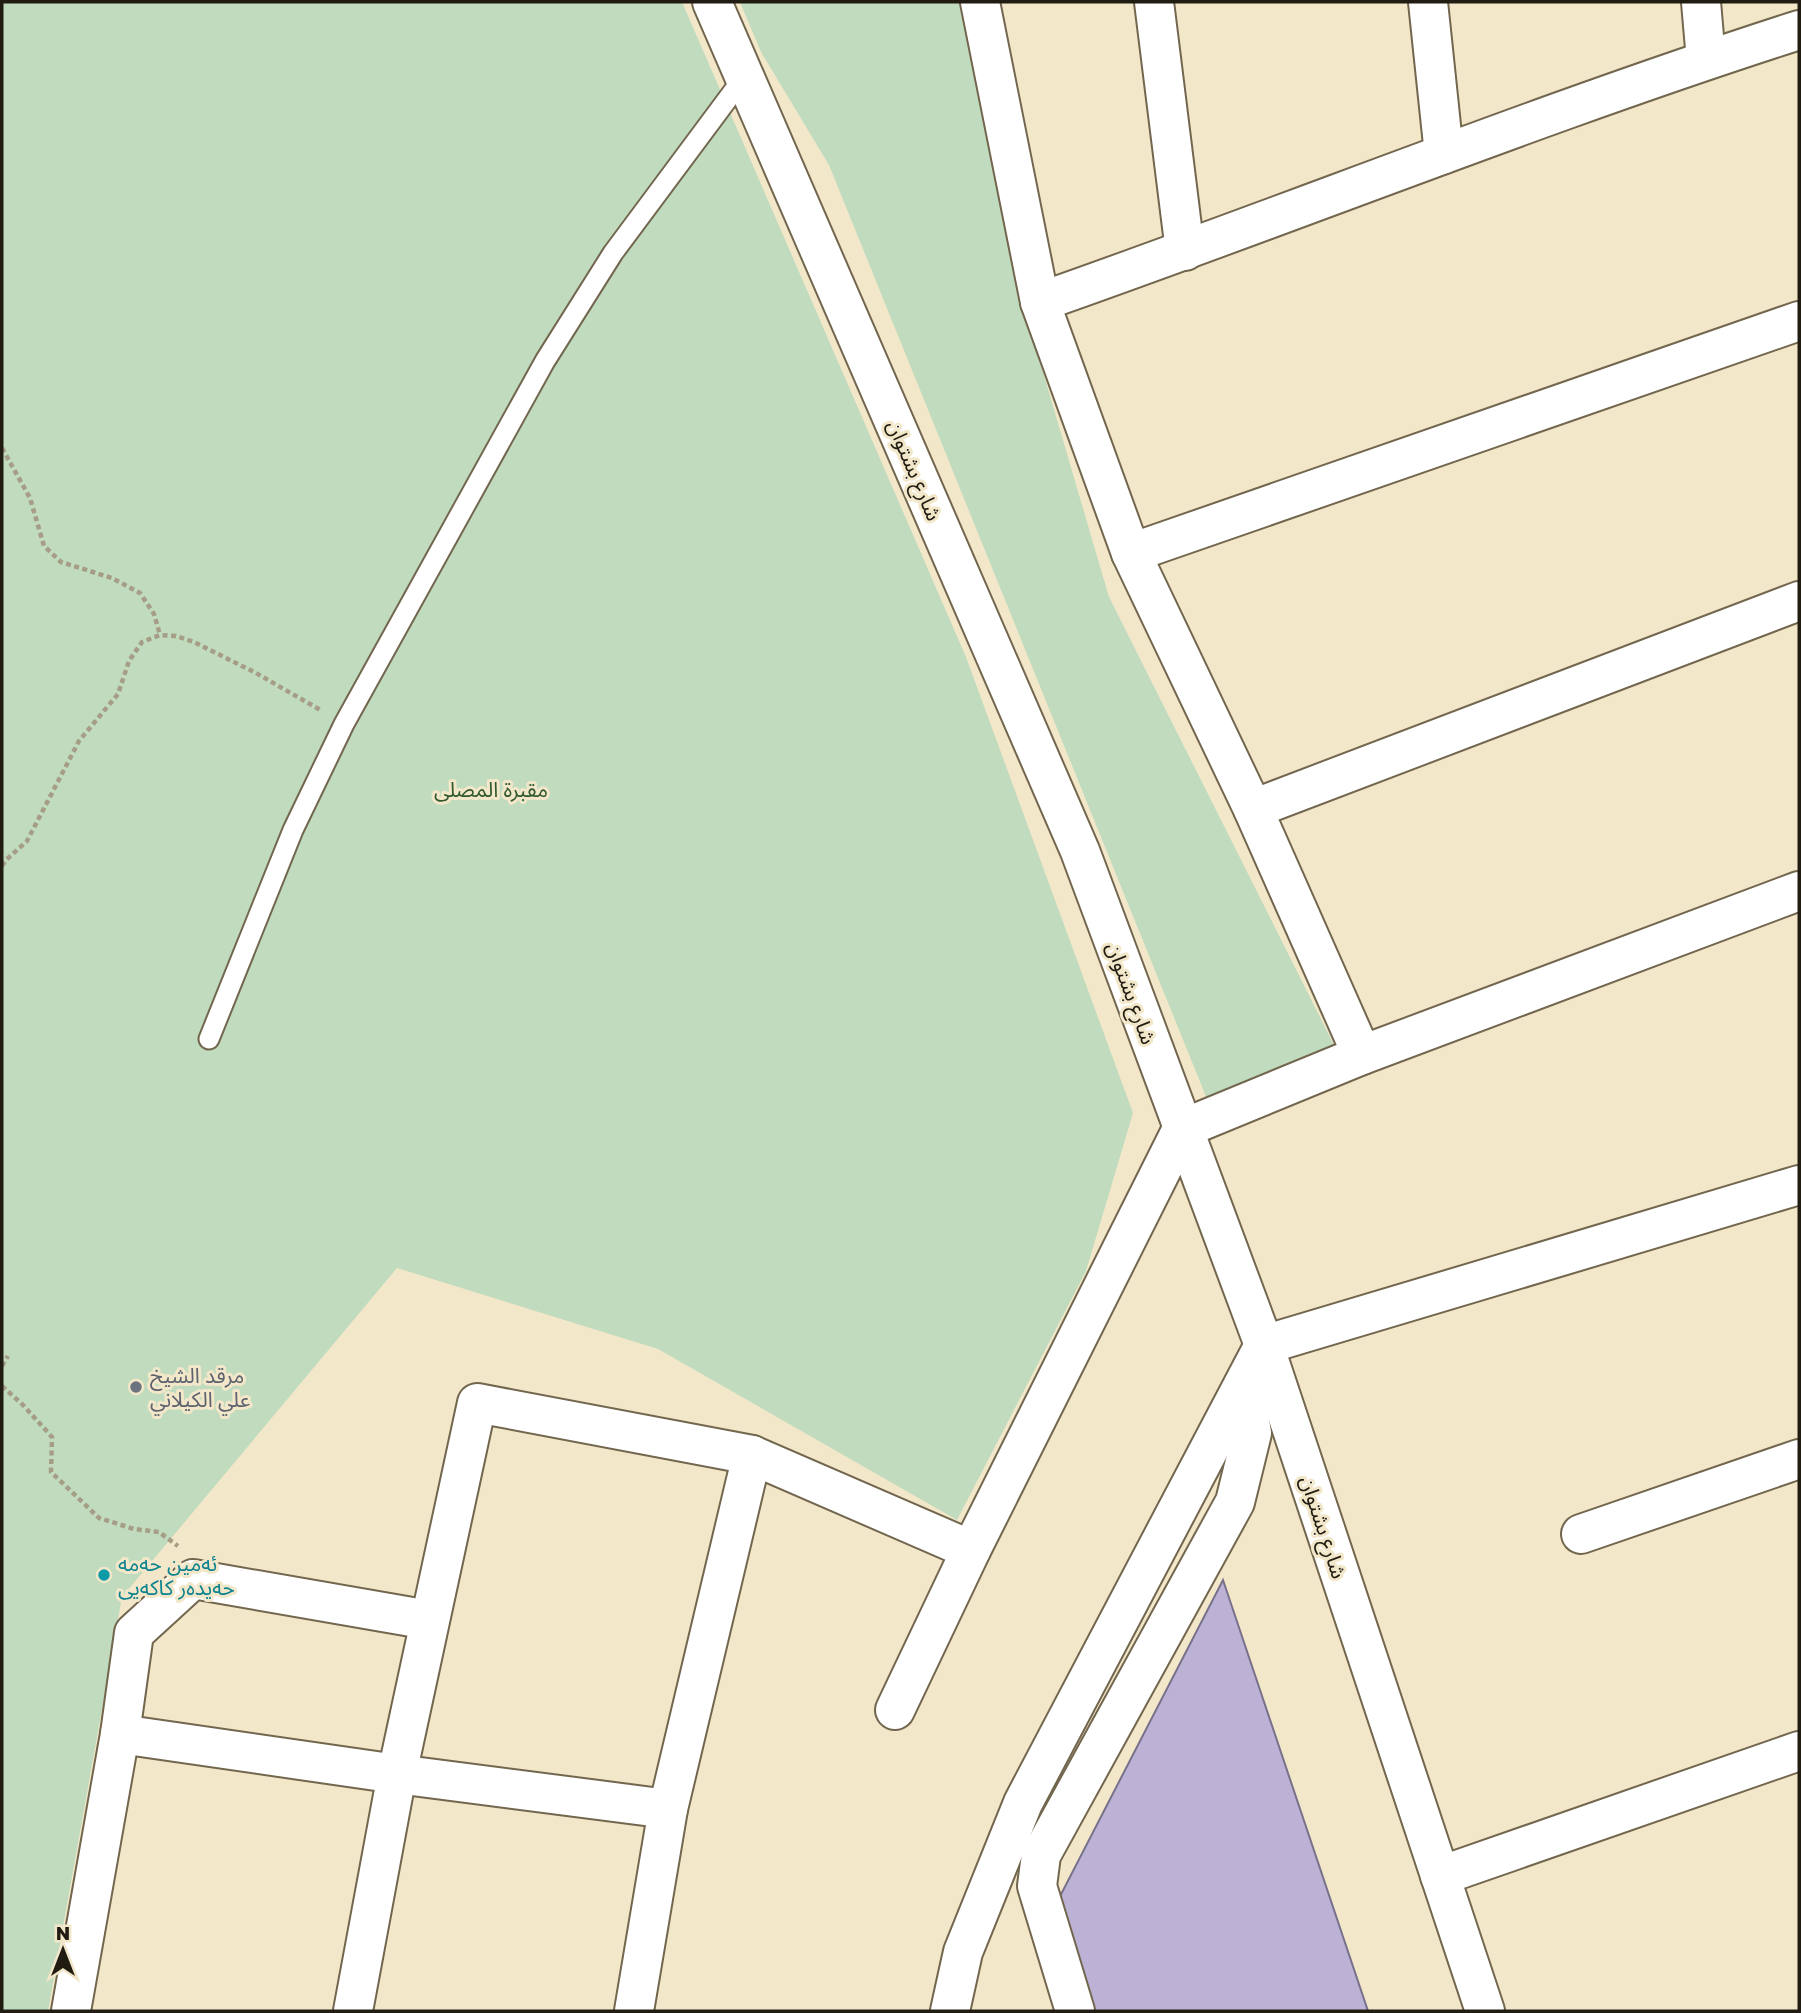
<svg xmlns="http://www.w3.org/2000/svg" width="1801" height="2013" viewBox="0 0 1801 2013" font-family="'Golos Text','Noto Sans Arabic',sans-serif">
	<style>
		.green { fill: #c0dbbe }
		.building { fill: #bcb2d6; stroke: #78718a; stroke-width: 2 }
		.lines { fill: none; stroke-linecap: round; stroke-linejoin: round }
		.service-casing { stroke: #72674e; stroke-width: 23 }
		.minor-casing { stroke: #72674e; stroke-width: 42 }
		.tertiary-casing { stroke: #72674e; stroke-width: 42 }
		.path { stroke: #a69d87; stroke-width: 4.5; stroke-dasharray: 5 3.5; stroke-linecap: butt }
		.service { stroke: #fff; stroke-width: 19 }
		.minor { stroke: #fff; stroke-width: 38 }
		.tertiary { stroke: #fff; stroke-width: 38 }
		.worship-dot { fill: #6b7280; stroke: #f3e7ca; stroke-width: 2.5 }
		.culture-dot { fill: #0f9aa8; stroke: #f3e7ca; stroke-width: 2.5 }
		.labels { text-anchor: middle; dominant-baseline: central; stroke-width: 6; stroke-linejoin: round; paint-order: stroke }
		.street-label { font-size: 21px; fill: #201c12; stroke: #f3e7ca }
		.park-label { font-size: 21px; fill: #30582e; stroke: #f3e7ca }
		.worship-label { font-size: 21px; fill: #5b616d; stroke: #f3e7ca; text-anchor: start }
		.culture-label { font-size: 21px; fill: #0d838f; stroke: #f3e7ca; text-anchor: start }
	</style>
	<rect width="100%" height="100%" fill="#f3e7ca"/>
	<g class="green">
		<path d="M2,2h680l284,655 167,456 -47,158 -129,249 -299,-171 -261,-81 -275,329 -74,414h-46z"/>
		<path d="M740,2h229l59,319 81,276 226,450 -128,52 -378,-934 -68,-113z"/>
	</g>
	<path class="building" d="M1223,1580l145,431h-276l-36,-107z"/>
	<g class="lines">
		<g class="service-casing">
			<path id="service" d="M209,1039l84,-209 51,-106 201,-363 68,-108 131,-176"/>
		</g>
		<g class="minor-casing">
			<g id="minor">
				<path d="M980,2l60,300 91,251 122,256 109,246"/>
				<path d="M1154,2l31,249"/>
				<path d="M1428,2l16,152"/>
				<path d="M1701,2l5,58"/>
				<path d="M1040,302c254,-89 503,-190 759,-272"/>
				<path d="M1131,553l668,-232"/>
				<path d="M1253,809l546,-208"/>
				<path d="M1581,1534l218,-75"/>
				<path d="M895,1710l76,-160"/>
				<path d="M120,1734l277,40 271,35"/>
				<path d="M1440,1876l359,-125"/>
				<path d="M71,2011l49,-277 14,-101 59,-54 236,41"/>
				<path d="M353,2011l44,-237 80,-371 275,52"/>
				<path d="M634,2011l34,-202 84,-354 219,95 211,-421 180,-74 437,-164"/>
				<path d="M950,2011l13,-59 60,-149 241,-458 535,-160"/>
				<path d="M1075,2011l-38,-125 4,-31 194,-353 17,-69 -8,-49"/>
			</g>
		</g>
		<g class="tertiary-casing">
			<path id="tertiary" d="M712,2l368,849 184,494 221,666"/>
		</g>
		<g class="path">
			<path d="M2,448l28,50 14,48 17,16 51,16 28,15 14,21 6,21"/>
			<path d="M2,866l4,-6 21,-19 52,-100 39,-47 11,-33 13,-19 18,-7 16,1 18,6 62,31 66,38"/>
			<path d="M2,1366l6,-10"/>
			<path d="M2,1386l21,19 29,32 -1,35 48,46 35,11 25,3 19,14"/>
		</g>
		<use href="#service" class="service"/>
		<use href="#minor" class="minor"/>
		<use href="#tertiary" class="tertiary"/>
	</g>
	<circle class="worship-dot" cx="136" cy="1387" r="7"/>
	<circle class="culture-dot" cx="104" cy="1575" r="7"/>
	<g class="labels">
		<g class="street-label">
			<text transform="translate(915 470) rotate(67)">شارع بشتوان</text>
			<text transform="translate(1132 993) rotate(70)">شارع بشتوان</text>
			<text transform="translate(1324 1527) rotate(72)">شارع بشتوان</text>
		</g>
		<g class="park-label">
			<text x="491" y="789">مقبرة المصلى</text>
		</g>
		<g class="worship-label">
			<text x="150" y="1375">مرقد الشيخ<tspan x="150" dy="24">علي الكيلاني</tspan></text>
		</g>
		<g class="culture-label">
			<text x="118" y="1563">ئەمین حەمە<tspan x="118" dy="24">حەیدەر کاکەیی</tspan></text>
		</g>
	</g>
	<rect width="1801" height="2013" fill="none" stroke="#201c12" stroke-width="7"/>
	<g transform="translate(63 1950)" stroke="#f3e7ca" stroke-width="5" paint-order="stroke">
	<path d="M0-5L12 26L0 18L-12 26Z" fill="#201c12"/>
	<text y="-10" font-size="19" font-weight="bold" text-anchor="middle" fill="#201c12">N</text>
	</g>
</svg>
